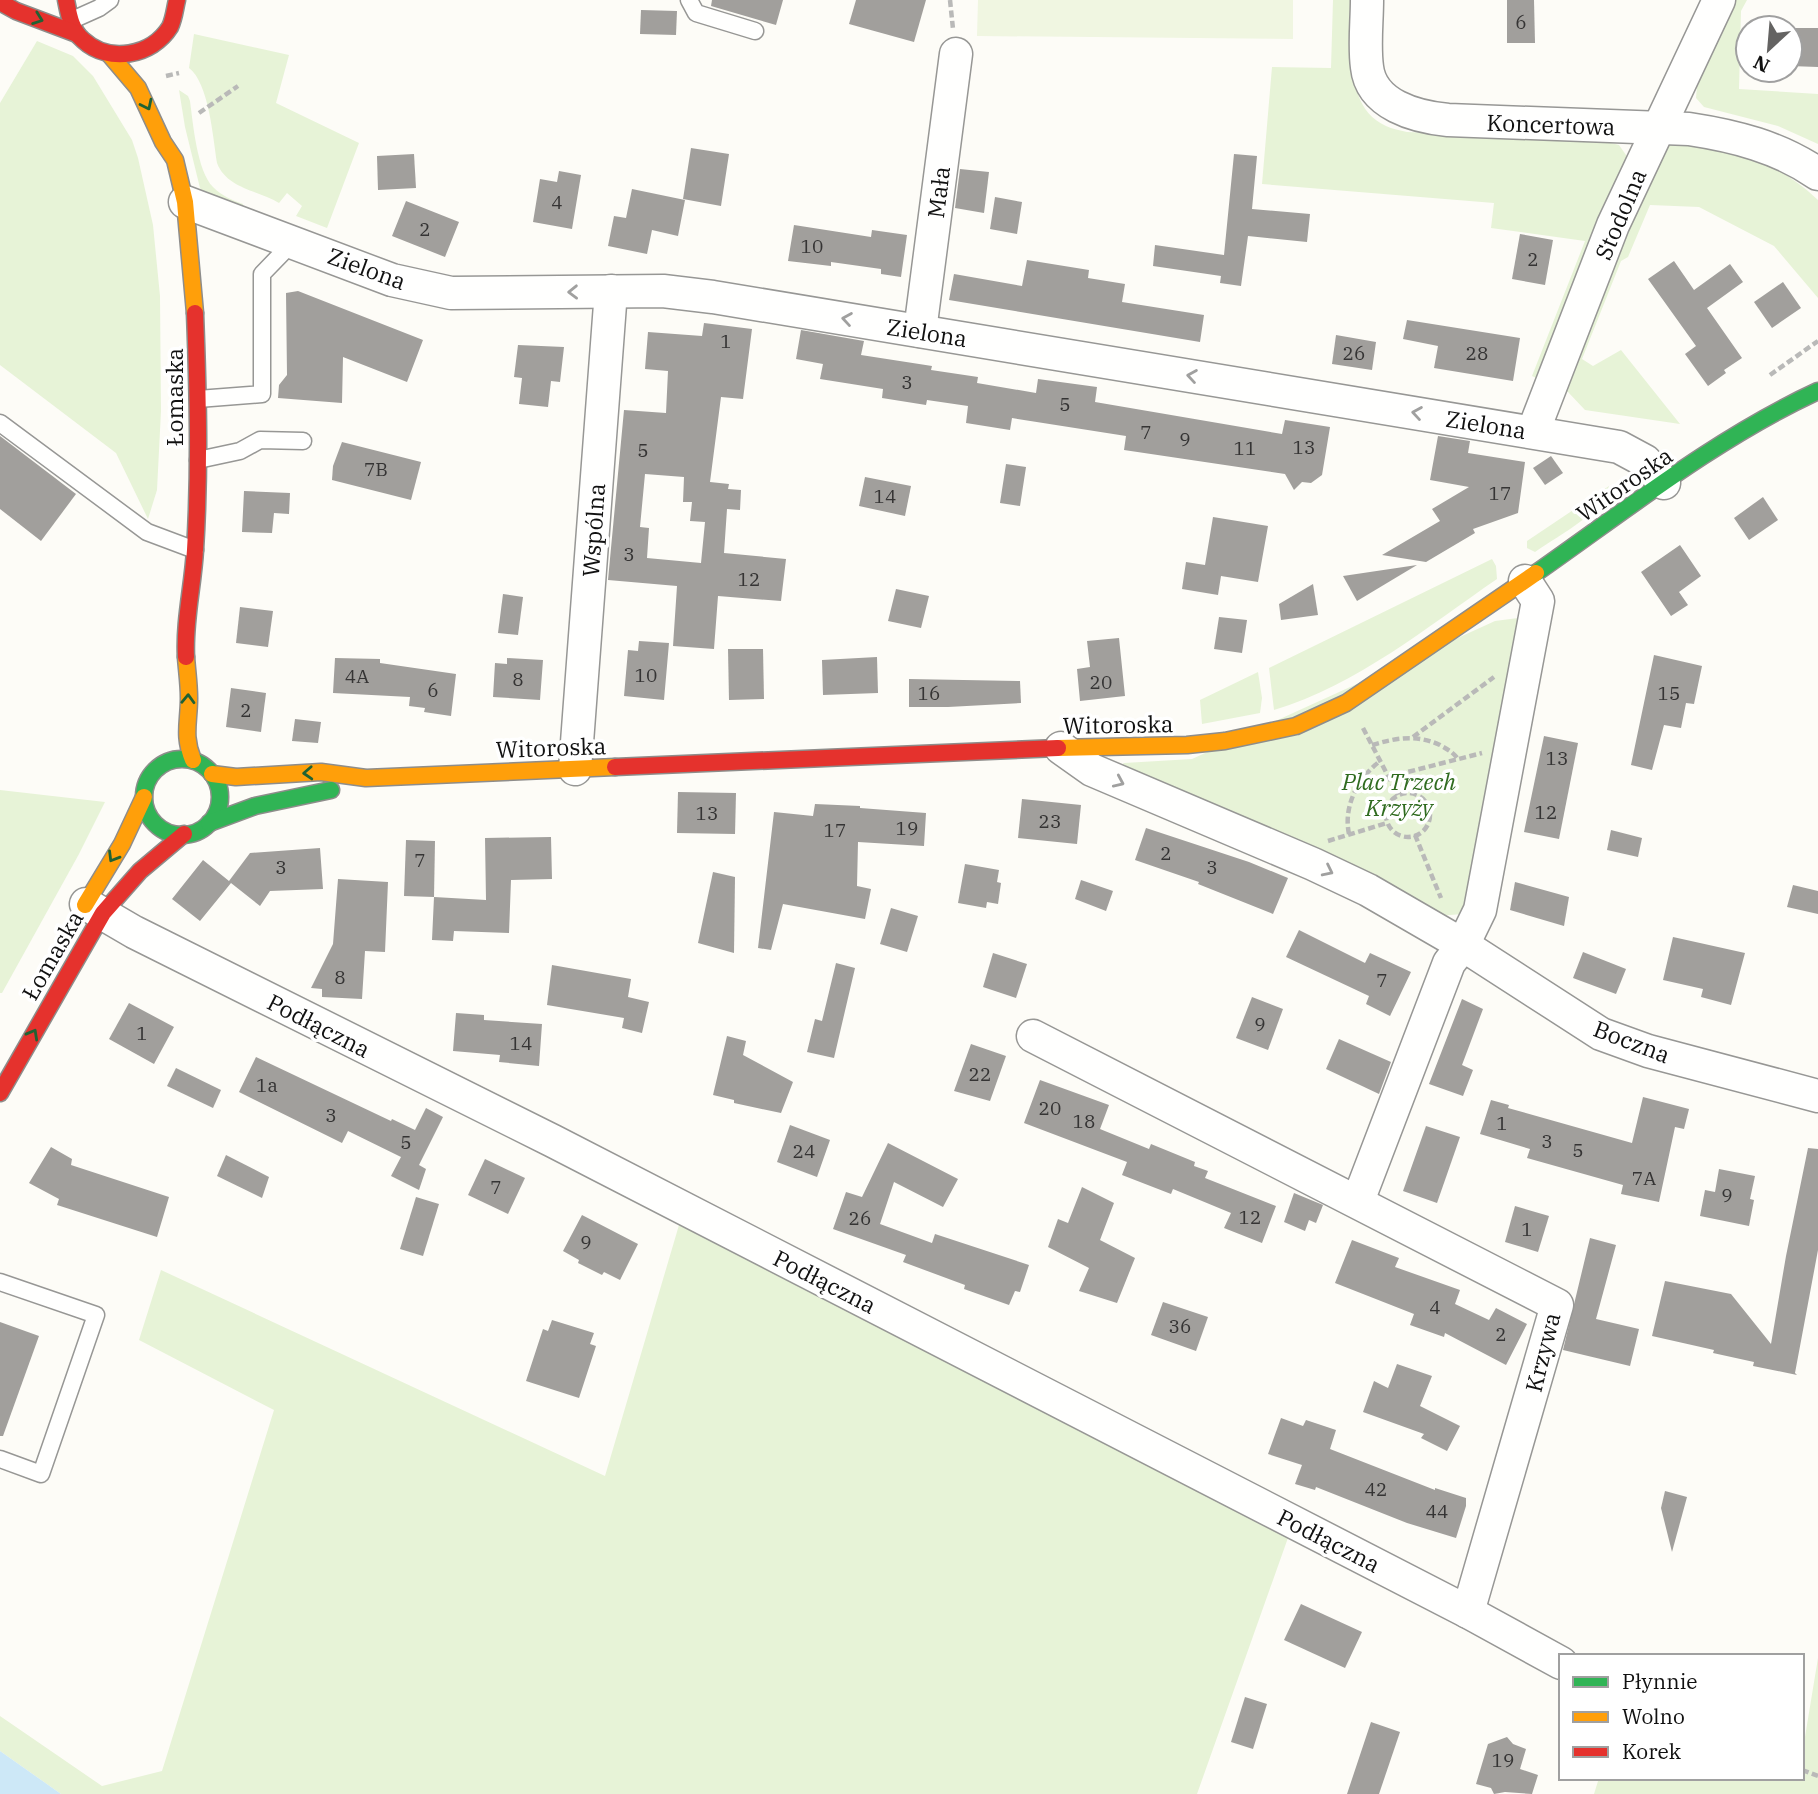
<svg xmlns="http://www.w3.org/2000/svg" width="1818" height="1794" viewBox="0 0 1818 1794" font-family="'IBM Plex Serif',serif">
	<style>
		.green { fill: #e7f3d7 }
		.pitch { fill: #f0f6e1 }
		.water { fill: #cde8f7 }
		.building { fill: #a19f9c; fill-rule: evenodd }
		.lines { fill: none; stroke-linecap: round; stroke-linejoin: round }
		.lane-casing { stroke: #979795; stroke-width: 19 }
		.street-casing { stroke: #979795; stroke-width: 35 }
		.fast-casing { stroke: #8e8d8b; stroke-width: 19 }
		.slow-casing { stroke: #8e8d8b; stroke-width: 19 }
		.jam-casing { stroke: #8e8d8b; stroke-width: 19 }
		.path { stroke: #b9b9b8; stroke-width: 4.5; stroke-dasharray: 7 3.5; stroke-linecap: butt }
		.lane { stroke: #fffffe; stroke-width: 16 }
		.street { stroke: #fffffe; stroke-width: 32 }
		.fast { stroke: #30b455; stroke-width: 16 }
		.slow { stroke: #ff9f0a; stroke-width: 16 }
		.jam { stroke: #e5322d; stroke-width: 16 }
		.oneway { stroke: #206233 }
		.oneway2 { stroke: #a0a09f }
		.labels { text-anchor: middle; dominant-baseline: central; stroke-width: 7; stroke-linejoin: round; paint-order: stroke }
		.number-label { font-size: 19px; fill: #353434 }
		.street-label { font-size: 23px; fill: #111; stroke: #fff }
		.park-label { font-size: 23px; font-style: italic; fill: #2f6b1f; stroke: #fff }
	</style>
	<rect width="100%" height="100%" fill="#fdfcf7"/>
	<g class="green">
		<path d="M1333,0h21c0,40 -13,106 32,126 6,3 14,4 21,6l192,8 20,5 7,10 2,10 -87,215 -9,-4 53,-135 -94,-13 3,-25 -232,-19 10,-117 59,1z"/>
		<path d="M1732,0h15l-6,11 -2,78 79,5v50l-40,-18 -74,-19 -8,-9 1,-12 -7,-4z"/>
		<path d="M194,34l95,21 -13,48 83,40 -32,85 -31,-12 6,-10 -15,-13 -8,10c-21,-13 -52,-14 -62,-40 -4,-25 -8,-80 -28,-95z"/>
		<path d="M37,41l36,15 20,20 39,64 6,18 15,67 7,71 1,115 -4,79 -9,29 -32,-66 -116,-88v-262z"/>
		<path d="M179,90l9,6 2,5c3,22 7,70 23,86 9,9 19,13 30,17l1,8 -39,-17 -5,-7 -15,-61z"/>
		<path d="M1675,141c58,8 99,18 143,59v98l-44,-52 -75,-39 -49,-2 -22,52 -7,4 -39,98 11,7 28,-16 59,74 -95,-14 -17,-18 -8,-2 96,-236 10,-10z"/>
		<path d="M1609,486c-4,26 -53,51 -74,66l-8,-4v-7z"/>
		<path d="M1492,559l4,7 1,13c-70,48 -140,106 -223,131l-5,-42z"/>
		<path d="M1518,618l4,2 -25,145 -34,149 -26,2 -317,-150 4,-3 68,-4 303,-138z"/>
		<path d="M1258,672l4,26 -2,15 -58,11 -2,-24z"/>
		<path d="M0,790l105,12 -26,52 -77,139h-2z"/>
		<path d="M679,1225l610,310 -92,259h-1136l-61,-43v-35l102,70 60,-15 112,-361 -135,-70 22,-70 444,206z"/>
		<path d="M1818,1658v136h-224l5,-16h203v-23z"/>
	</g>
	<path class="pitch" d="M978,0h315v39l-316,-3z"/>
	<path class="water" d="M0,1751l61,43h-61z"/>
	<g class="building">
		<path d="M712,0h71l-7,25 -65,-19z"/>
		<path d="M856,0h70l-12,42 -65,-18z"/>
		<path d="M1507,0h27l1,43h-28z"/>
		<path d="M641,10l36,1 -1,24 -36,-1z"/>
		<path d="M1790,28h28v39l-28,-1z"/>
		<path d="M691,148l38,6 -8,52 -38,-7z"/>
		<path d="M414,154l2,34 -38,2 -1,-34z"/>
		<path d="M1234,154l23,2 -5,53 58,5 -3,28 -59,-6 -7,50 -21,-3 1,-7 -68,-10 2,-21 69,10z"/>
		<path d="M960,169l29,3 -5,41 -29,-5z"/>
		<path d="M559,171l22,4 -9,54 -39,-7 7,-43 17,3z"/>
		<path d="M632,189l53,11 -7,36 -26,-6 -5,24 -39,-8 6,-30 12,2z"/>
		<path d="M995,197l27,5 -5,32 -27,-5z"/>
		<path d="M406,201l53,21 -14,35 -53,-21z"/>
		<path d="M794,225l77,12 1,-7 35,5 -6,42 -20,-3v-5l-50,-7v4l-43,-5z"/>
		<path d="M1520,234l33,6 -8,45 -33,-6z"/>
		<path d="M1027,260l62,10 -1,8 37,6 -3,18 82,13 -4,27 -251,-42 5,-26 68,12z"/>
		<path d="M1674,261l20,29 36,-26 13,18 -36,26 35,50 -18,12 2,3 -18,13 -23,-32 11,-8 -48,-67z"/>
		<path d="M1783,282l18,26 -29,20 -18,-26z"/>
		<path d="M298,291l125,49 -16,42 -64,-25 -1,46 -64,-5 1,-13 8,-10 -1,-82z"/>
		<path d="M1407,320l113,18 -7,43 -79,-13 4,-22 -35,-7z"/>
		<path d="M704,323l48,6 -9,70 -22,-2 -11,85 19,2 -1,5 13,1 -1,20 -13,-1 -3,44 62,6 -5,42 -63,-5 -4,53 -41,-3 4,-60 -69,-6 16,-170 42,3 2,-42 -23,-2 3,-37 54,4zM645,474l39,3 -1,25h9l-2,19 15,1 -4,41 -54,-5 2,-30 -9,-1z"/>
		<path d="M801,330l63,11 -3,14 71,11 -1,4 47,7 -1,6 59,10 2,-14 59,8 -2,15 187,32 3,-14 45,7 -8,48 -11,8 -9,-1 -8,8 -9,-16 -161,-24 2,-14 -114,-18 -2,12 -44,-7 2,-17 -41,-6 -1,5 -44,-7 1,-9 -63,-10 3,-15 -27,-5z"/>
		<path d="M1336,335l40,7 -4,28 -40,-6z"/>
		<path d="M518,345l46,2 -4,35 -9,-1 -3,26 -29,-3 3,-26 -8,-1z"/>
		<path d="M0,436l76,58 -35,47 -41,-32z"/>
		<path d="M1438,436l32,5 -2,12 57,9 -7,51 -45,16 2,4 -49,29 -44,-7 58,-34 -8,-12 37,-22 -39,-7z"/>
		<path d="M342,442l79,20 -10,38 -79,-20 1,-14z"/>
		<path d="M1551,456l12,17 -18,12 -12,-17z"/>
		<path d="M1006,464l20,3 -6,39 -20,-3z"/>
		<path d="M865,477l46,9 -6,30 -46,-10z"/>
		<path d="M244,491l46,2 -1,21 -15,-1 -2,20 -30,-1z"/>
		<path d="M1763,497l15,23 -29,20 -15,-22z"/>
		<path d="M1213,517l55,9 -10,56 -37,-6 -3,19 -36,-6 4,-27 19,3z"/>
		<path d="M1680,545l21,31 -22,16 9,13 -17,11 -30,-44z"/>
		<path d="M1417,565l-60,36 -14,-25z"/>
		<path d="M1313,584l5,31 -37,5 -2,-16z"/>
		<path d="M896,589l33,7 -8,32 -33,-7z"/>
		<path d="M503,594l20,3 -5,38 -20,-2z"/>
		<path d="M240,607l33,4 -5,36 -32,-4z"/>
		<path d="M1219,617l28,3 -5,33 -28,-4z"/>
		<path d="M1119,638l6,58 -45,5 -3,-32 13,-2 -3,-26z"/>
		<path d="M639,641l30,2 -5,57 -40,-4 4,-46 10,1z"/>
		<path d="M728,649h35l1,50 -35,1z"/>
		<path d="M1654,655l48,11 -8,38 -8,-1 -5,25 -17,-3 -12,45 -21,-5z"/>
		<path d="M877,657l1,36 -55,2 -1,-35z"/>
		<path d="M335,658l45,1v4l76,11 -5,42 -27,-4 1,-4 -16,-2 1,-9 -77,-4z"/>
		<path d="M507,658l36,2 -3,40 -47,-3 2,-34 12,1z"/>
		<path d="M909,679l111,2 1,22 -73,4h-39z"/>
		<path d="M231,688l35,5 -5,39 -35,-5z"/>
		<path d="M295,719l26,3 -3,21 -26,-2z"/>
		<path d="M1544,736l34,7 -19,96 -35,-7z"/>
		<path d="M678,792l58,1 -1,41 -58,-1z"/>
		<path d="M1022,799l59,6 -4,39 -59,-6z"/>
		<path d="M815,804l45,2v2l66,5 -2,33 -66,-4 -1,44 14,3 -6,30 -82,-15 -12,46 -13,-2 16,-136 39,4z"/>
		<path d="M1146,828l103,34 39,16 -15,36 -75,-30 1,-2 -64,-22z"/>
		<path d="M1611,830l31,8 -4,19 -31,-7z"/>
		<path d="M551,837l1,42 -41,1 -2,53 -55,-2 -1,10 -21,-1 2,-43 52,3 -1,-62z"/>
		<path d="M406,840l29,1 -1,56 -30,-1z"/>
		<path d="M320,848l3,41 -53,2 -10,15 -29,-23 -31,38 -28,-22 31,-39 26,21 21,-28z"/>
		<path d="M965,864l34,6 -2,12 4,1 -3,21 -11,-2 -1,6 -28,-5z"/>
		<path d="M713,872l22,5 -1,76 -36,-10z"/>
		<path d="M338,879l50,3 -3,70 -20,-1 -3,48 -40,-2v-8l-11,-1 22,-44z"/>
		<path d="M1081,880l32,11 -7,20 -31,-12z"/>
		<path d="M1515,882l54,15 -5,29 -54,-16z"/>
		<path d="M1793,885l25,6v23l-31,-7z"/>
		<path d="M891,908l27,8 -11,36 -27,-8z"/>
		<path d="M1299,930l66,33 5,-10 41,19 -21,44 -24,-12 3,-8 -83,-39z"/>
		<path d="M1673,937l72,16 -14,52 -30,-8 2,-8 -40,-9z"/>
		<path d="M1583,952l43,17 -10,25 -43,-16z"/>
		<path d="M993,953l34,11 -11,34 -33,-11z"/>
		<path d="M836,963l19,5 -21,90 -27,-6 8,-33 7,2z"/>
		<path d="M552,965l79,14 -3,18 21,5 -7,31 -20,-5 2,-10 -77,-13z"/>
		<path d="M1252,997l31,12 -15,41 -32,-12z"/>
		<path d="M1462,999l21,10 -21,56 11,5 -10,26 -34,-12z"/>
		<path d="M129,1003l45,24 -20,37 -45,-25z"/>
		<path d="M456,1013l28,2v5l58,4 -3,42 -40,-4 1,-7 -47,-4z"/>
		<path d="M727,1036l19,5 -3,14 50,27 -12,31 -47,-10v-3l-21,-5z"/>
		<path d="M1339,1039l52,23 -12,32 -53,-25z"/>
		<path d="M971,1044l35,12 -16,45 -36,-10z"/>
		<path d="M256,1057l135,64 1,-2 23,11 11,-22 17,9 -24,48 7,4 -7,21 -28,-14 10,-19 -53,-26 -6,12 -103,-51z"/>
		<path d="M176,1068l45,22 -8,18 -46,-22z"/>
		<path d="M1040,1080l69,25 -9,24 49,20 2,-5 44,18 -1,4 14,5 -3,7 71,28 -14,37 -38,-15 7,-15 -58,-24 -2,5 -49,-19 5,-13 -103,-39z"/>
		<path d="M1643,1097l46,12 -5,20 -9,-2 -16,75 -38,-8 2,-9 -96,-27 3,-9 -50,-15 11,-34 18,5 -1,3 124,35z"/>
		<path d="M790,1125l40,15 -13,37 -40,-15z"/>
		<path d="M1426,1126l34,11 -23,66 -34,-12z"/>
		<path d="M888,1143l70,36 -15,28 -49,-25 -14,42 52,19 3,-9 94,31 -9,27 -5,-1 -6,14 -45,-16 1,-4 -62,-23 3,-7 -73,-26 13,-37 16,5z"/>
		<path d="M51,1147l21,12 -1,6 98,32 -12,40 -100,-32 2,-6 -30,-16z"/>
		<path d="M1808,1148l10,1v101l-23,123 2,2 -44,-9 1,-4 -41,-9 1,-3 -62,-14 13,-55 66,13 40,50 15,-88z"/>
		<path d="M226,1155l43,22 -7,21 -45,-22z"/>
		<path d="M485,1159l40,19 -17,36 -40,-19z"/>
		<path d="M1719,1169l36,7 -5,23 4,1 -5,26 -49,-10 5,-26 10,2z"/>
		<path d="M1082,1187l32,16 -14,37 35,18 -18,45 -38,-12 10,-23 -41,-21 10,-28 10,4z"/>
		<path d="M1294,1193l29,12 -7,18 -7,-3 -4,11 -21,-9z"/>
		<path d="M416,1197l23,7 -16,52 -23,-7z"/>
		<path d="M1515,1206l34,10 -11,36 -33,-10z"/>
		<path d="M582,1215l56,29 -18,36 -16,-8 -2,3 -24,-12 1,-3 -16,-9z"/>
		<path d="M1590,1238l26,7 -20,74 43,10 -9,37 -67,-16z"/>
		<path d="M1352,1240l47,18 -4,9 65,23 -5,14 34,16 7,-12 31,16 -21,41 -61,-32 -1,4 -34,-12 4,-11 -79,-31z"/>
		<path d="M1163,1302l45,15 -12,34 -45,-16z"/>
		<path d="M552,1320l42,13 -4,11 6,2 -17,52 -53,-17 17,-52 5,2z"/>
		<path d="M0,1322l39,14 -36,100h-3z"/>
		<path d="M1397,1364l35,12 -12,30 40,20 -13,25 -26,-13 3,-4 -61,-22 11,-31 14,7z"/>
		<path d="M1281,1418l22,8 3,-6 30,10 -6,19 105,41v-2l31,10v8l-10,32 -49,-15 -91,-36 -1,3 -20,-6 7,-19 -34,-11z"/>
		<path d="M1665,1491l22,6 -15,55 -11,-44z"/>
		<path d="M1301,1604l61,28 -17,36 -61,-28z"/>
		<path d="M1245,1697l22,7 -14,45 -22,-7z"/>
		<path d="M1371,1722l29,10 -21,62h-32z"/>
		<path d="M1507,1737l6,7 13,5 -6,20 18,6 -6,19 -27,-2 -11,2 -3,-6 -15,-4 12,-40z"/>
	</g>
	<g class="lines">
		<g class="lane-casing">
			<g id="lane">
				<path d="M689,0l7,13 59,18"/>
				<path d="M70,21l29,-13 11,-8"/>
				<path d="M198,399l64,-5v-120l32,-33"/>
				<path d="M0,423l147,109 48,18"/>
				<path d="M198,460l42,-9 20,-11 43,1"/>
				<path d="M0,1282l96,33 -55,159 -41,-15"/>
			</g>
		</g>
		<g class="street-casing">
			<g id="street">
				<path d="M1367,0c0,22 -3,45 0,67 4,38 49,50 81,53l241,9c46,7 90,18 129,45"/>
				<path d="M185,202l207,78 59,13 212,-2 50,6 906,150 26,14 19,22"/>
				<path d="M920,331l36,-277"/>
				<path d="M1533,432l80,-207 106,-225"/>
				<path d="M1061,748l31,22 221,94 55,26 95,55 138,89 47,17 170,45"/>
				<path d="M575,769l36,-478"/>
				<path d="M86,904l48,28 419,209 915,471 93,51"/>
				<path d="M1033,1036l524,269 -89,307"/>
				<path d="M1358,1201l91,-238 14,-18 17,-35 58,-309 -13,-20"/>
			</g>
		</g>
		<g class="fast-casing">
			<g id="fast">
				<path d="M1536,573c90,-63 182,-136 282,-182"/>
				<circle cx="182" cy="797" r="38"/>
				<path d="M209,823l46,-17 76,-16"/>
			</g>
		</g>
		<g class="slow-casing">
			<g id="slow">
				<path d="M110,55l28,33 25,54 12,18 10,42 10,111"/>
				<path d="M186,657c1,14 3,27 3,41 0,24 -6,38 4,62"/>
				<path d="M1058,748l129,-3 38,-4 71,-15 50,-23 190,-130"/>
				<path d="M212,774l24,3 85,-5 45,6 249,-11"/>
				<path d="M85,905l37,-61 22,-47"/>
			</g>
		</g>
		<g class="jam-casing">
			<g id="jam">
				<path d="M66,0c3,15 5,30 17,40 26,24 69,16 87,-13 4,-8 5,-19 7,-27"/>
				<path d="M0,2l16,9 61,23"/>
				<path d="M186,657c-2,-36 7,-71 9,-107 5,-79 3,-158 0,-237"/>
				<path d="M615,767l443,-19"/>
				<path d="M0,1093l103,-180 37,-42 44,-37"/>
			</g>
		</g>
		<g class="path">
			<path d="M950,0l3,29"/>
			<path d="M166,76l13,-3"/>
			<path d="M199,113l39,-27"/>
			<path d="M1770,375l48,-34"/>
			<path d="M1363,728l35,67"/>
			<path d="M1413,737l81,-60"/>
			<path d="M1372,745c24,-7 44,-11 68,0 7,4 13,7 18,14"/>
			<path d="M1388,777l94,-24"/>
			<circle cx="1408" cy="815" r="22"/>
			<path d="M1349,834c-6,-28 9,-56 31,-73"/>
			<path d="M1415,835l26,63"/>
			<path d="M1328,841l59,-18"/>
			<path d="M1802,1770l16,6"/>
		</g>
		<use href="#lane" class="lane"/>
		<use href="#street" class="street"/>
		<use href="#fast" class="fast"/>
		<use href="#slow" class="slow"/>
		<use href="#jam" class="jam"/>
	</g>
	<defs><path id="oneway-chevron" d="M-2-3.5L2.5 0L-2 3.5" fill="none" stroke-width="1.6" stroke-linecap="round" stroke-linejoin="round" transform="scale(1.75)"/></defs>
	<g class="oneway">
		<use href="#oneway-chevron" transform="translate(38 19) rotate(20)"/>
		<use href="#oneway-chevron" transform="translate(147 105) rotate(64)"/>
		<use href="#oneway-chevron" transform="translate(188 699) rotate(-88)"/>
		<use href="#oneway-chevron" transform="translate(308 773) rotate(177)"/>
		<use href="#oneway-chevron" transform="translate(113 857) rotate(121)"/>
		<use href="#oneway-chevron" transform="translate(33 1034) rotate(-61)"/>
	</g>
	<g class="oneway2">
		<use href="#oneway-chevron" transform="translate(573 292) rotate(179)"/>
		<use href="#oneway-chevron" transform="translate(847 319) rotate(-171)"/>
		<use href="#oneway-chevron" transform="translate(1192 376) rotate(-171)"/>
		<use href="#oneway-chevron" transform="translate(1417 413) rotate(-171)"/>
		<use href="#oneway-chevron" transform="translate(1119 782) rotate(24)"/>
		<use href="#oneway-chevron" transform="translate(1328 871) rotate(26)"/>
	</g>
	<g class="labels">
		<g class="number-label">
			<text x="1521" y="22">6</text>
			<text x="557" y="202">4</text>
			<text x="425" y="229">2</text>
			<text x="812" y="246">10</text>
			<text x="1533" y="259">2</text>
			<text x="726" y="341">1</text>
			<text x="1354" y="353">26</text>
			<text x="1477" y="353">28</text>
			<text x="907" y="382">3</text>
			<text x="1065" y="404">5</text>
			<text x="1146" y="432">7</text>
			<text x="1185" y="439">9</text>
			<text x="1304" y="447">13</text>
			<text x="1245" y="448">11</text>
			<text x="643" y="450">5</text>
			<text x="376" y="469">7B</text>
			<text x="1500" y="493">17</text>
			<text x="885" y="496">14</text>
			<text x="629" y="554">3</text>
			<text x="749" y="579">12</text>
			<text x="646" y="675">10</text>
			<text x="357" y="676">4A</text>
			<text x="518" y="679">8</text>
			<text x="1101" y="682">20</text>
			<text x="433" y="690">6</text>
			<text x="929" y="693">16</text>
			<text x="1669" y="693">15</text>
			<text x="246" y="710">2</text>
			<text x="1557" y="758">13</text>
			<text x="1546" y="812">12</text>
			<text x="707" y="813">13</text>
			<text x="1050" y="821">23</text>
			<text x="907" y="828">19</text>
			<text x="835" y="830">17</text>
			<text x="1166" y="853">2</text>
			<text x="420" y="860">7</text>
			<text x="281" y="867">3</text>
			<text x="1212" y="867">3</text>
			<text x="340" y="977">8</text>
			<text x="1382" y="980">7</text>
			<text x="1260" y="1024">9</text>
			<text x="142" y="1033">1</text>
			<text x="521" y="1043">14</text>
			<text x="980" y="1074">22</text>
			<text x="267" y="1085">1a</text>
			<text x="1050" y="1108">20</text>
			<text x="331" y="1115">3</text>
			<text x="1084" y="1121">18</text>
			<text x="1502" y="1123">1</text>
			<text x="1547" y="1141">3</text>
			<text x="406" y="1142">5</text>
			<text x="1578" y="1150">5</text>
			<text x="804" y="1151">24</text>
			<text x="1644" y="1178">7A</text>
			<text x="496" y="1187">7</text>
			<text x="1727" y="1195">9</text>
			<text x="1250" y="1217">12</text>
			<text x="860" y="1218">26</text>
			<text x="1527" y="1229">1</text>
			<text x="586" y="1242">9</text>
			<text x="1435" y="1307">4</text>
			<text x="1180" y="1326">36</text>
			<text x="1501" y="1334">2</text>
			<text x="1376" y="1489">42</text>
			<text x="1437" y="1511">44</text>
			<text x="1503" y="1760">19</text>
		</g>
		<g class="street-label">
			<text transform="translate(1551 124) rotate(2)">Koncertowa</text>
			<text transform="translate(938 192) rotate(-83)">Mała</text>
			<text transform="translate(1620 214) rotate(-67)">Stodolna</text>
			<text transform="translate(367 268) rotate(20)">Zielona</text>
			<text transform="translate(927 332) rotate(9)">Zielona</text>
			<text transform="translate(174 397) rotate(-90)">Łomaska</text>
			<text transform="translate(1486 424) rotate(9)">Zielona</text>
			<text transform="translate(1624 484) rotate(-35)">Witoroska</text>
			<text transform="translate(593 530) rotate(-86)">Wspólna</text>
			<text transform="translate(1118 724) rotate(-1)">Witoroska</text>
			<text transform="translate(551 747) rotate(-2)">Witoroska</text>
			<text transform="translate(52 955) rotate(-60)">Łomaska</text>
			<text transform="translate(319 1025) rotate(27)">Podłączna</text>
			<text transform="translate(1632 1041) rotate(21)">Boczna</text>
			<text transform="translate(825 1281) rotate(27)">Podłączna</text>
			<text transform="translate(1542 1352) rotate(-76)">Krzywa</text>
			<text transform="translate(1329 1540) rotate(27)">Podłączna</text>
		</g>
		<g class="park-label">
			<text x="1399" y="781">Plac Trzech<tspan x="1399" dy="26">Krzyży</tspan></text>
		</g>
	</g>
	<rect x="1559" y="1654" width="245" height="126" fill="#ffffff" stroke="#a0a0a0" stroke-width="2"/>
	<rect x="1573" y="1677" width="35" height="10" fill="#30b455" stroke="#a0a0a0" stroke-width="2"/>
	<text x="1622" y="1689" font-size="21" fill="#111111">Płynnie</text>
	<rect x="1573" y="1712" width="35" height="10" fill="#ff9f0a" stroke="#a0a0a0" stroke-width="2"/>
	<text x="1622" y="1724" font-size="21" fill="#111111">Wolno</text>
	<rect x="1573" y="1747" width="35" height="10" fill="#e5322d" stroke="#a0a0a0" stroke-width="2"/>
	<text x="1622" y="1759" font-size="21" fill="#111111">Korek</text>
	<g transform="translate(1769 49) rotate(206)"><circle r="33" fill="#ffffff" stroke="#a0a0a0" stroke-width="2"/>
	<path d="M0-5L12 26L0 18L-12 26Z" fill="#646362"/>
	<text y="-10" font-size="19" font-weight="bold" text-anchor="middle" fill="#111111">N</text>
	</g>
</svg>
